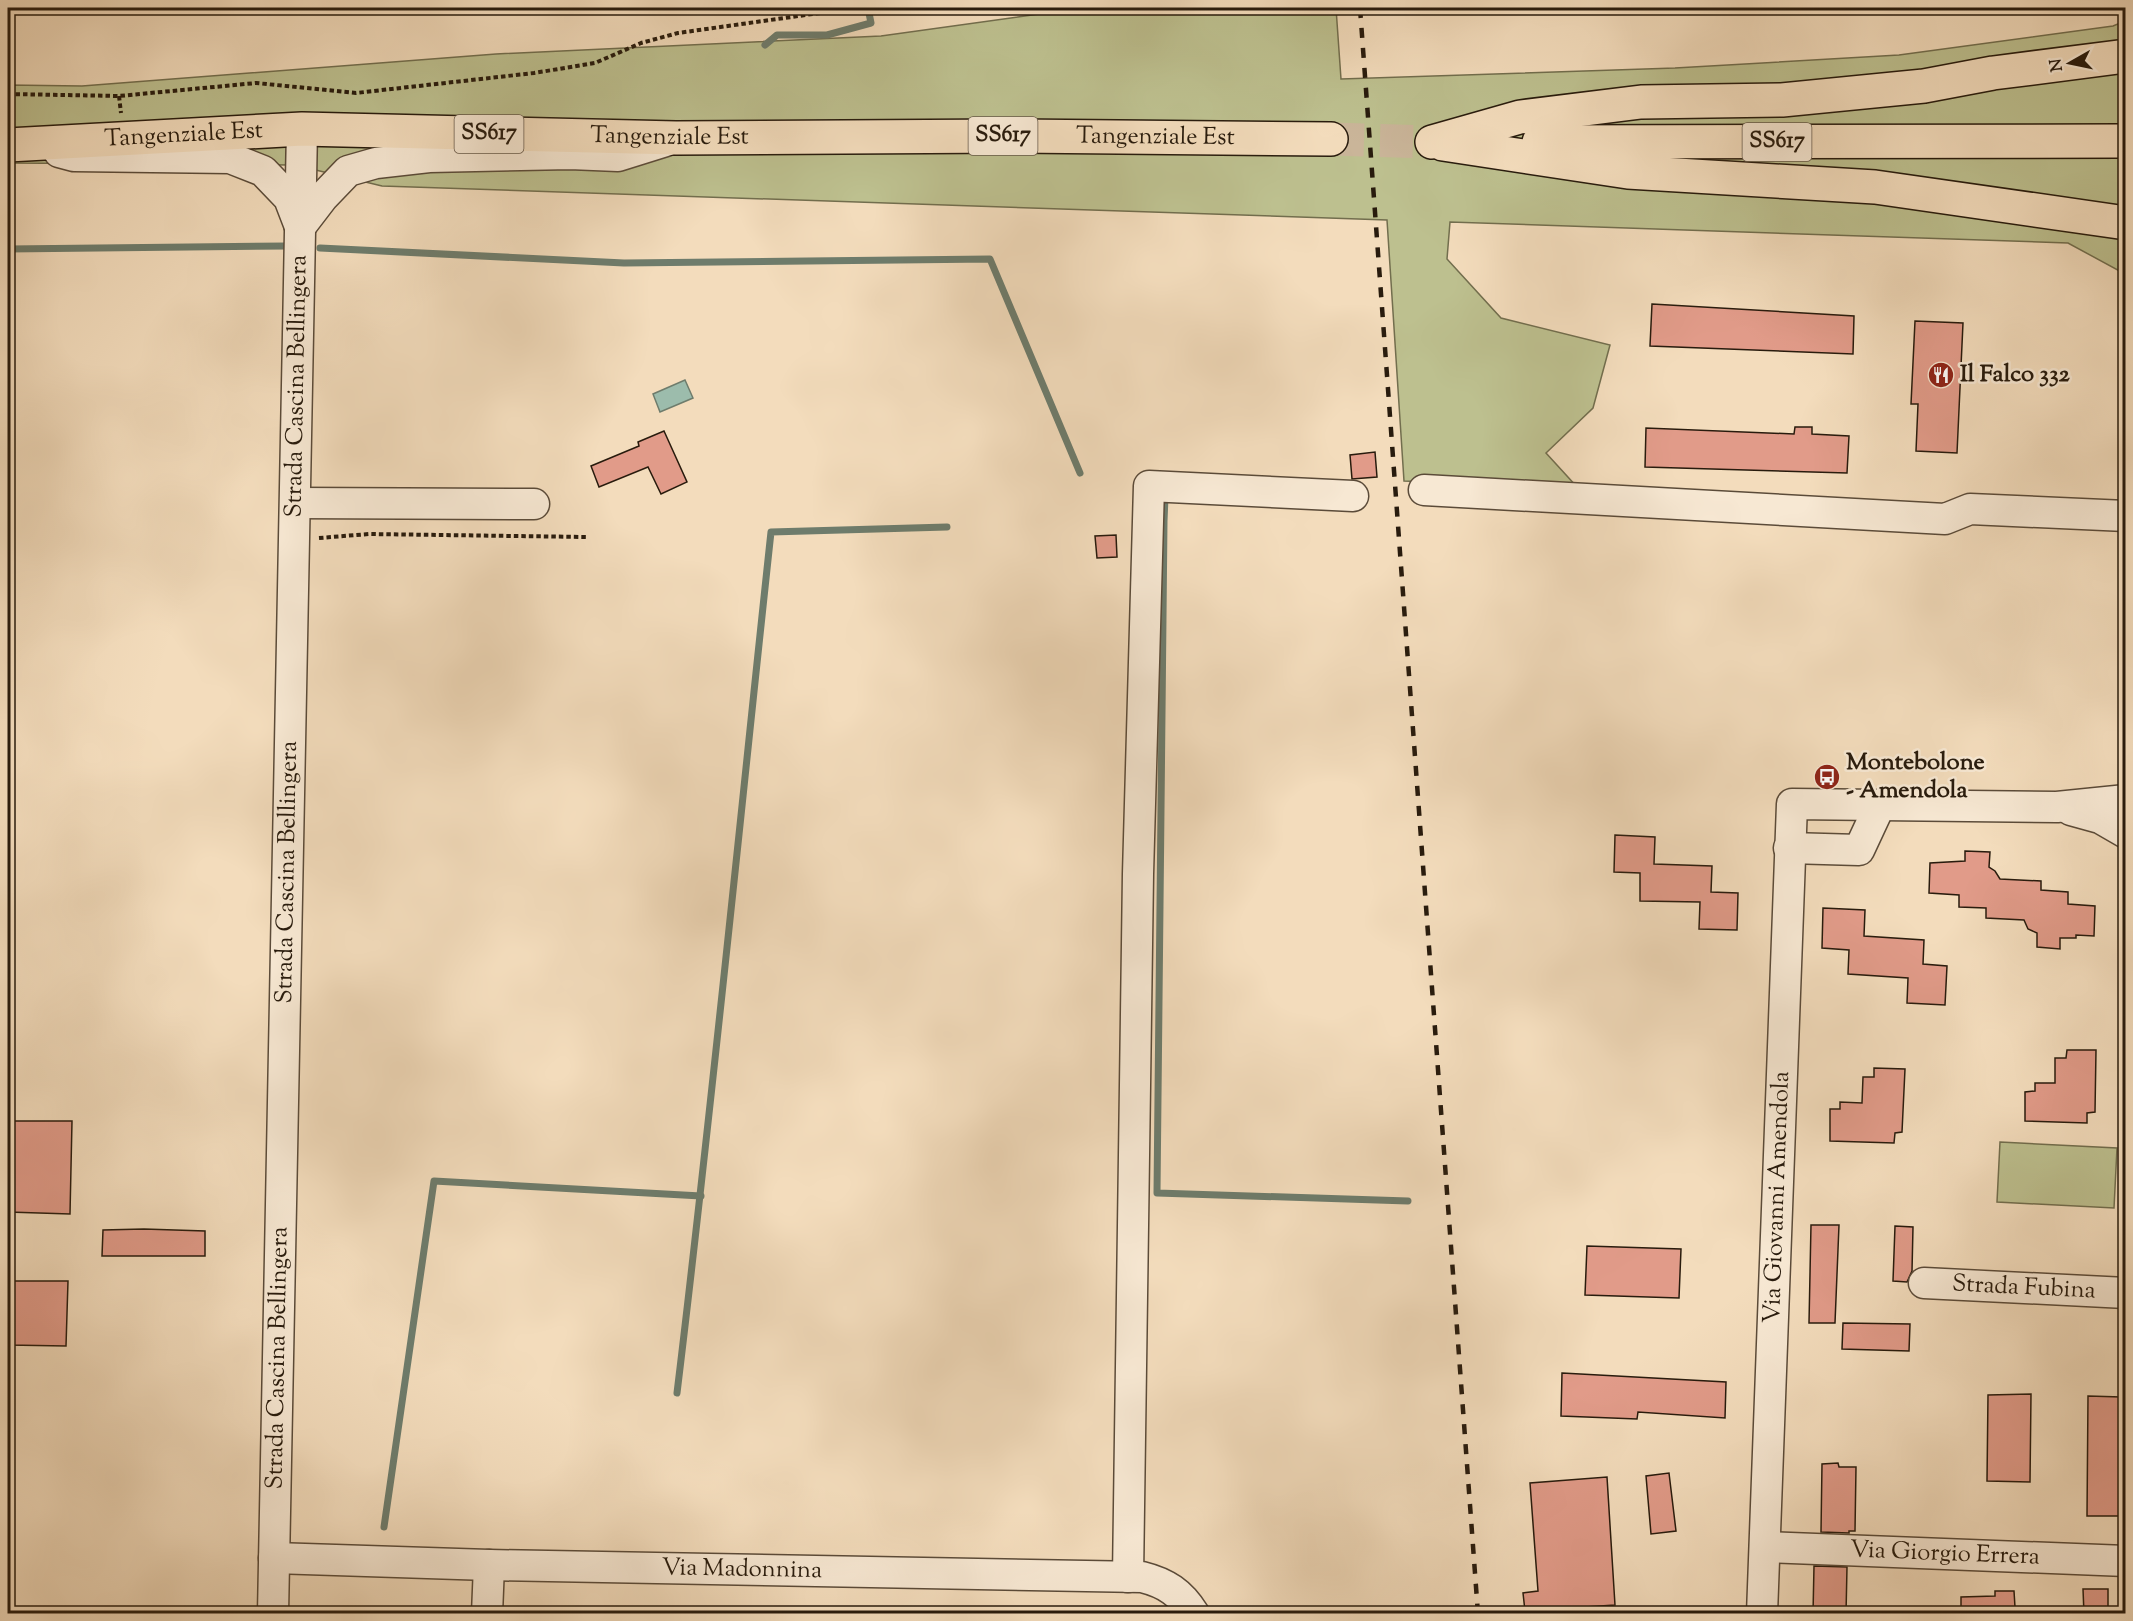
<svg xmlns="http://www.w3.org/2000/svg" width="2133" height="1621" viewBox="0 0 2133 1621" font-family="'Sorts Mill Goudy',serif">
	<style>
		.green { fill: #bdc08f; stroke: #726e4e; stroke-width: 1.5 }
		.water { fill: #9cbcac; stroke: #6e7c6c; stroke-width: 1.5 }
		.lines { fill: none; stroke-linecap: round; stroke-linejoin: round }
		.stream { stroke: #6e7c6c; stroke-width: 7 }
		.building { fill: #e19b89; stroke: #281b0d; stroke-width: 1.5 }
		.major-tunnel { stroke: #cab599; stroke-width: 33; stroke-dasharray: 33 16; stroke-linecap: butt }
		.minor-casing { stroke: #5b4b39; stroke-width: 33 }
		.major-casing { stroke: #281b0d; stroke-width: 36 }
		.path { stroke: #281b0d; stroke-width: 4; stroke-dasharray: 4.5 3; stroke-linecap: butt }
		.minor { stroke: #f7e8d3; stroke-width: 30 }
		.major { stroke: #f3dcbc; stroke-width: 33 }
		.rail { stroke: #281b0d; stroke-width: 4.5; stroke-dasharray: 10 10; stroke-linecap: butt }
		.labels { text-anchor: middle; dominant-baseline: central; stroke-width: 5; stroke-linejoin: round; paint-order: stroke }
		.shield { fill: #f7e8d3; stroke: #665848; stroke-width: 1.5 }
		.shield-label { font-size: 22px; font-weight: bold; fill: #281b0d }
		.street-label { font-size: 24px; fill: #281b0d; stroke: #f7e8d3 }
		.poi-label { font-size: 24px; font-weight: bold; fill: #281b0d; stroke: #f7e8d3; text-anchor: start }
	</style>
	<rect width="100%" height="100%" fill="#f3dcbc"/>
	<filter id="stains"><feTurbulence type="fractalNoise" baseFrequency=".00333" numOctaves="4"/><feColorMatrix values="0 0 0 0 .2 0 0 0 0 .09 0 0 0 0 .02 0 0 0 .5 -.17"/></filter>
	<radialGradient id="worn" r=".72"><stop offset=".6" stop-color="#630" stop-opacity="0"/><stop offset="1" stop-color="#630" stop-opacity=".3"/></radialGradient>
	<g class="green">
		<path d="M1082,8h254l5,71 334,-11 224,-13 214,-29 12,-5v253l-57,-31 -618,-21 -3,37 54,59 109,27 -17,63 -47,45 31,34 -173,-6 -17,-261 -1005,-34 -87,-21 -287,-2v-78l74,1 414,-32 385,-18z"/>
		<path d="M2000,1142l117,6 -3,60 -117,-6z"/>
	</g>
	<path class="water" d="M685,380l8,18 -33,14 -7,-18z"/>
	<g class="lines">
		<g class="stream">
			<path d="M765,45l12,-10h50l44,-12 -3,-15"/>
			<path d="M320,248l304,15 366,-4 90,214"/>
			<path d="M8,249l279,-3"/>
			<path d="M1168,498l-3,-1 -1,24 -7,672 251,8"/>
			<path d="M677,1393c35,-287 63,-574 94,-861l176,-5"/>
			<path d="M384,1527l50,-346 267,15"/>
		</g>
	</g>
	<g class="building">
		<path d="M1652,304l202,12 -1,38 -203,-8z"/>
		<path d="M1915,321l48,2 -6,130 -41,-2 2,-47h-7z"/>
		<path d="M1795,427h17v7l37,2 -2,37 -202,-6 1,-39 148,6z"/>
		<path d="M664,431l23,51 -26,12 -13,-27 -49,20 -8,-21 48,-20 -1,-4z"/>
		<path d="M1375,452l2,25 -25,2 -2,-24z"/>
		<path d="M1116,535l1,22 -20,1 -2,-22z"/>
		<path d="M1615,835l40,2 -1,27 58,2 -1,26 27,1 -1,37 -38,-1 1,-27 -60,-1v-28l-26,-1z"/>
		<path d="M1965,851l25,1 -1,15 6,4 5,8 41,2v9l27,2v12l27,2 -1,30 -18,-1v3h-16v11l-23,-2v-14l-9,-4 -4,-9 -38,-2v-10l-27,-1v-12l-30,-2 1,-30 35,-2z"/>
		<path d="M1823,908l42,2 -1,26 60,4 -1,24 24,2 -2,39 -38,-2 1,-25 -60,-4 1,-24 -27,-2z"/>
		<path d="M2067,1050h29l-1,62 -8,1v10l-62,-2v-29l10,-1v-8h20v-25h11z"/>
		<path d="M1874,1068l31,1 -3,63 -7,1 -1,10 -64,-2v-32h10v-7l22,1 1,-26h11z"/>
		<path d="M8,1121h64l-2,93 -62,-2z"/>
		<path d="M1811,1225h28l-4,98h-26z"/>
		<path d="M1895,1226l18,1 -1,44 -5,11 -14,-1z"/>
		<path d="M144,1229l61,2v25h-103l1,-26z"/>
		<path d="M1587,1246l94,3 -2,49 -94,-3z"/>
		<path d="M8,1281h60l-2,65 -58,-1z"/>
		<path d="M1843,1323l67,1 -1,27 -67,-2z"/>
		<path d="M1562,1373l164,9 -1,36 -87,-6 -1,7 -76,-3z"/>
		<path d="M2031,1394l-1,88 -43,-1 1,-86z"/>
		<path d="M2088,1396l33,1 -1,119h-33z"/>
		<path d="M1838,1463l1,4h17l-1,64h-6v2l-28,-1 1,-68z"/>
		<path d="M1669,1473l7,58 -25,3 -5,-58z"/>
		<path d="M1607,1477l8,128 -90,6 -2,-18 15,-2 -8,-108z"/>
		<path d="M1814,1566l33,1 -1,47h-33z"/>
		<path d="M2083,1589h25v25h-24z"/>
		<path d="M1995,1591h19l1,16 -9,1v6h-45v-17l34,-1z"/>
	</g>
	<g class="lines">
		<path class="major-tunnel" d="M1331,139l101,3"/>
		<g class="minor-casing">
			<g id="minor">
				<path d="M59,152l15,4 156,2 33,13 26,27 10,26"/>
				<path d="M300,227l23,-30 25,-26 28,-8 53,-6 141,-3 48,2 48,-15"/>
				<path d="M1424,490l521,29 25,-10 156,7"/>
				<path d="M296,503l238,1"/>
				<path d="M2071,810l29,8 26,15"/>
				<path d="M1789,848l70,2 21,-45"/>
				<path id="s1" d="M1924,1283l202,10"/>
				<path id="s2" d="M1765,1547l361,14"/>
				<path id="s3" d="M274,1558l215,7 653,12c24,6 39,16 52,37"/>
				<path d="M1128,1577l10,-703 11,-388 204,10"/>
				<path id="s4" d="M273,1614l29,-1485"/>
				<path d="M487,1614l2,-49"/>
				<path id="s5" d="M1762,1614l30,-810 265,3 69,-7"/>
			</g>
		</g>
		<g class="major-casing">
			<g id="major">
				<path d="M1432,142l88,-25 121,-15 141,-2 142,-14 69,-13 133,-17"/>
				<path d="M1539,142l582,-1"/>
				<path d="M1443,144l185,28 247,15 251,36"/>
				<path id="s6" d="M8,145l294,-16 374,9 334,-2 321,3"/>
			</g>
		</g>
		<g class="path">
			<path d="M8,94l111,2 137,-13 100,10 178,-20 61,-10 46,-20 37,-10 156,-22 1,-3"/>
			<path d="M119,96l2,17"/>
			<path d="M319,538l50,-4 218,3"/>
		</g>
		<use href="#minor" class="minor"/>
		<use href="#major" class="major"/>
		<path class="rail" d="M1360,8l118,1606"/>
	</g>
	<defs>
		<g id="restaurant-disc" transform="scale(1.35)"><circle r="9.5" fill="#8f2418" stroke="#f7e8d3"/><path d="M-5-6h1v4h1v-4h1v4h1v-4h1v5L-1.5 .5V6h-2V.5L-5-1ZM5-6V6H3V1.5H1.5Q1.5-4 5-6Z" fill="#fff"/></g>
		<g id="bus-disc" transform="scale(1.35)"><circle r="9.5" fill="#8f2418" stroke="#f7e8d3"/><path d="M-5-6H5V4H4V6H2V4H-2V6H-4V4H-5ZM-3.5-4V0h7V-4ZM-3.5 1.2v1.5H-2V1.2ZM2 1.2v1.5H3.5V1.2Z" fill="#fff"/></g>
	</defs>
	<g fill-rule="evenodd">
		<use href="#restaurant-disc" x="1941" y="375"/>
		<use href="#bus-disc" x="1827" y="777"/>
	</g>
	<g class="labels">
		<g class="shield">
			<rect x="454.5" y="115" width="69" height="38" rx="4.5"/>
			<rect x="968.5" y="117" width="69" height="38" rx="4.5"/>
			<rect x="1742.5" y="123" width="69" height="38" rx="4.5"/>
		</g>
		<g class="shield-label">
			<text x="489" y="134">SS617</text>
			<text x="1003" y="136">SS617</text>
			<text x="1777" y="142">SS617</text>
		</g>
		<g class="street-label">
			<text stroke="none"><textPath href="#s6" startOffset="176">Tangenziale Est</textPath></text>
			<text stroke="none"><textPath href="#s6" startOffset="662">Tangenziale Est</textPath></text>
			<text stroke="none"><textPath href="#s6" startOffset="1148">Tangenziale Est</textPath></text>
			<text stroke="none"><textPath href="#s4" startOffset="1228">Strada Cascina Bellingera</textPath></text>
			<text stroke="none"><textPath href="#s4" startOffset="742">Strada Cascina Bellingera</textPath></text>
			<text stroke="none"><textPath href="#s5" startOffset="417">Via Giovanni Amendola</textPath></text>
			<text stroke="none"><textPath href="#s1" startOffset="100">Strada Fubina</textPath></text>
			<text stroke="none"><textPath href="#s4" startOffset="256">Strada Cascina Bellingera</textPath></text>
			<text stroke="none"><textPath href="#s2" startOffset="180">Via Giorgio Errera</textPath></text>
			<text stroke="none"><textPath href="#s3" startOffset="468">Via Madonnina</textPath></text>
		</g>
		<g class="poi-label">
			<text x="1960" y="375">Il Falco 332</text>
			<text x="1846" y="763">Montebolone<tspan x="1846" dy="28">- Amendola</tspan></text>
		</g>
	</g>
	<rect width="2133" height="1621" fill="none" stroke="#f3dcbc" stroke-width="30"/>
	<rect x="9" y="9" width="2115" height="1603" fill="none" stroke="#281b0d" stroke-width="3"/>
	<rect x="15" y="15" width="2103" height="1591" fill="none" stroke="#281b0d" stroke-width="1.5"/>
	<g transform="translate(2070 63) rotate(261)" stroke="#f7e8d3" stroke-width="4.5" paint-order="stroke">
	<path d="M0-4.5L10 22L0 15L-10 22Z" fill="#281b0d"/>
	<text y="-9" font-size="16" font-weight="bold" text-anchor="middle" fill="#281b0d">N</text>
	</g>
	<rect width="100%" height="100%" filter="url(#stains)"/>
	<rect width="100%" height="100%" fill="url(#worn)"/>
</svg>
